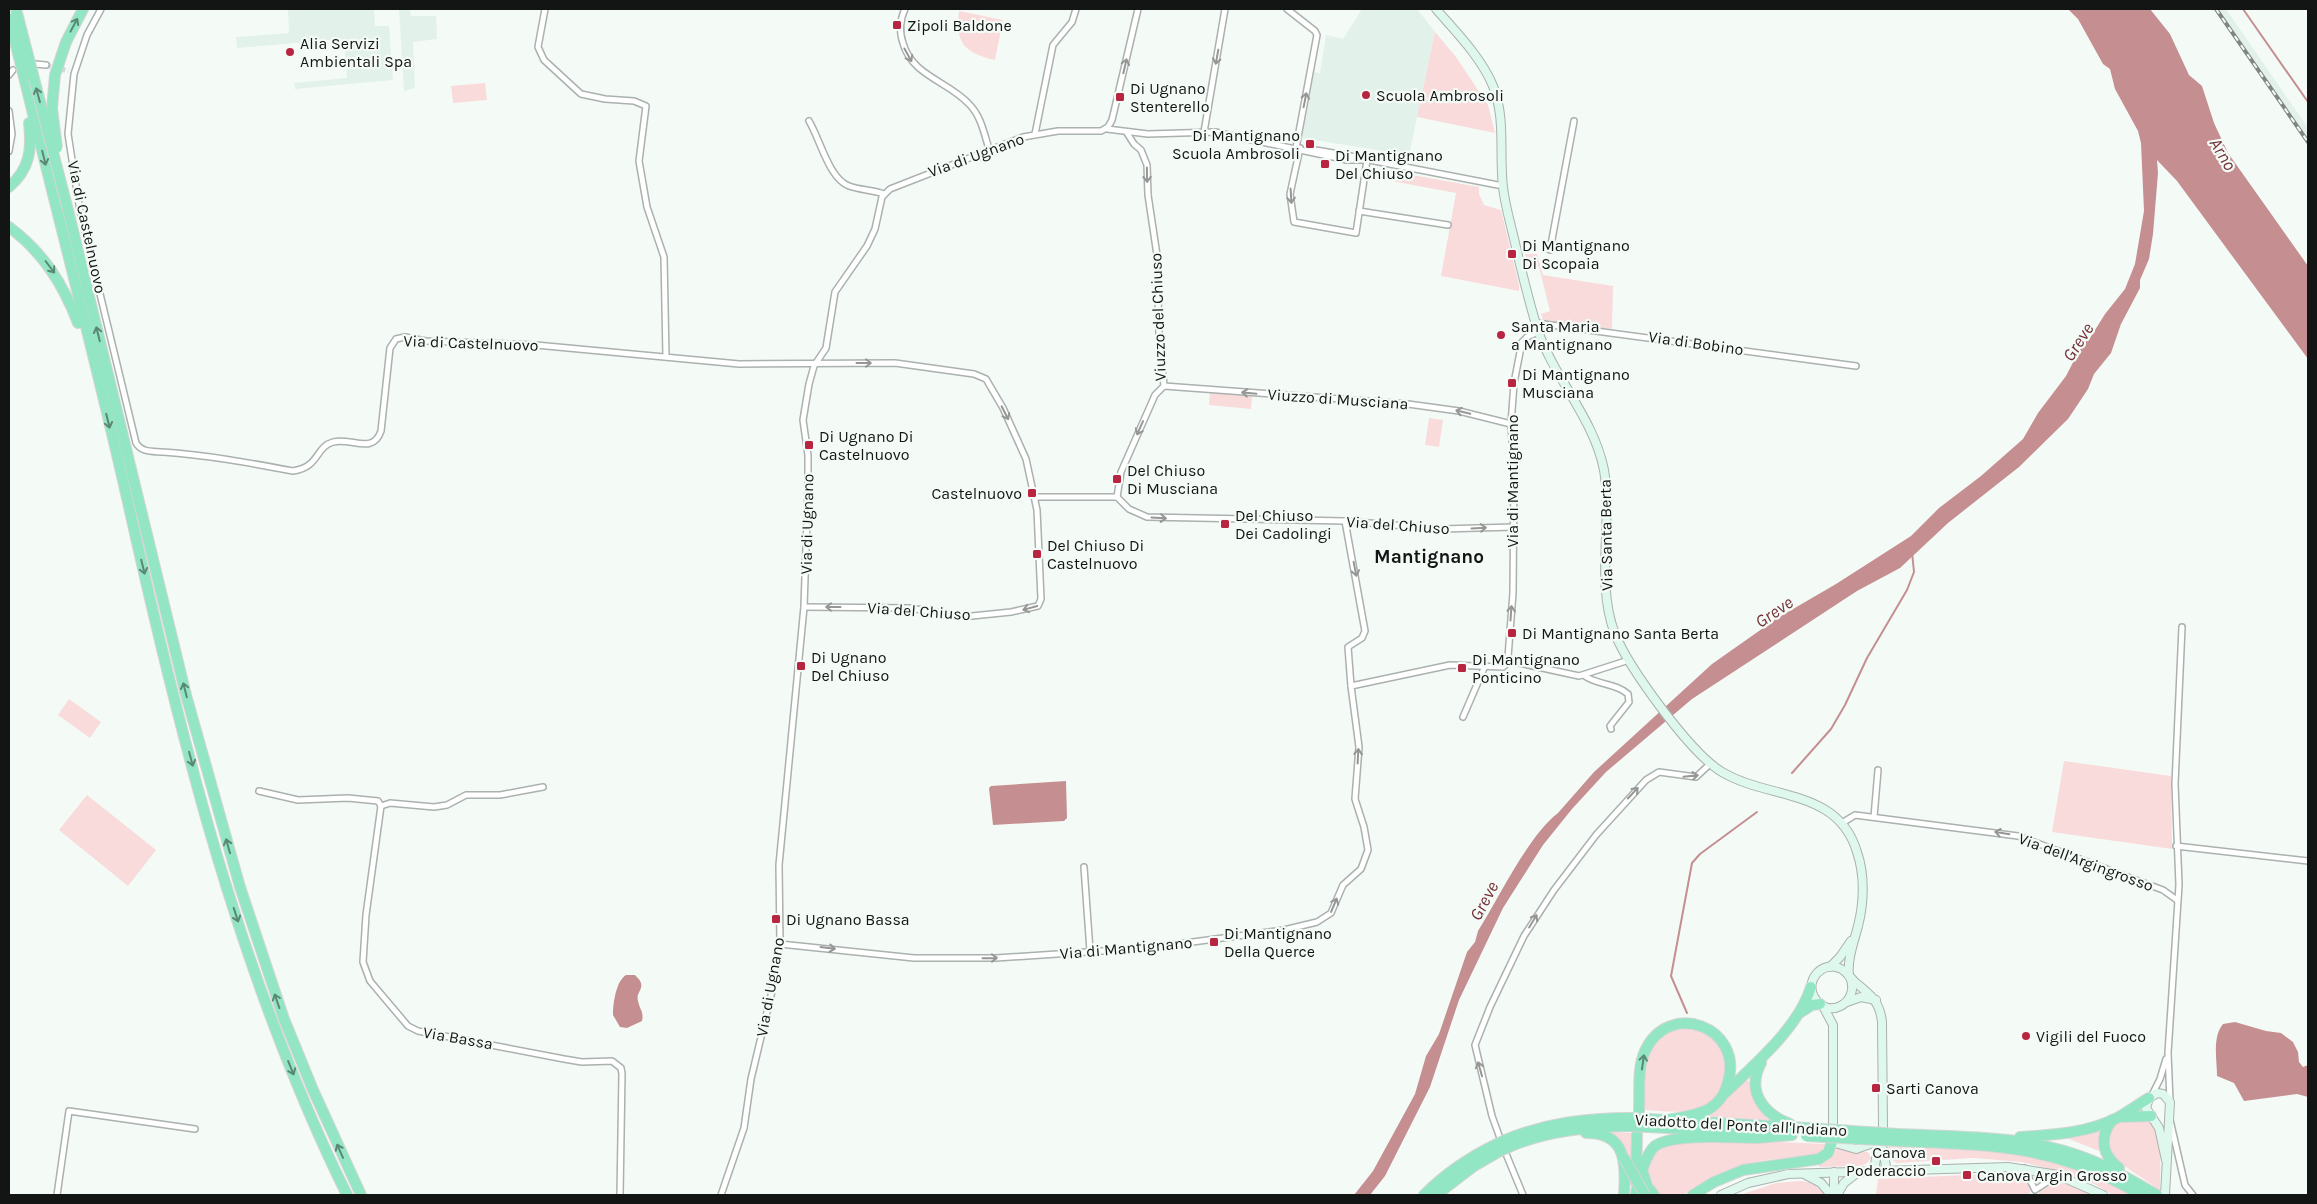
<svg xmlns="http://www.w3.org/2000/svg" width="2317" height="1204" viewBox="0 0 2317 1204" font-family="Karla,sans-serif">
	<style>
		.built { fill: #e2f1ea }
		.green { fill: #f9dbdb }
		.water { fill: #c58f91 }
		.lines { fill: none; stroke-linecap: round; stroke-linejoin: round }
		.stream { stroke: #c58f91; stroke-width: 2 }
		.street-tunnel { stroke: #d2d8d5; stroke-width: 5; stroke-dasharray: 5 2.5; stroke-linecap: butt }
		.street-casing { stroke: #aab1ae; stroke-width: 8 }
		.secondary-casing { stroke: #aab1ae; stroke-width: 10 }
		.highway-casing { stroke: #d5d5d5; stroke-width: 12 }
		.street { stroke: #fff; stroke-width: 5 }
		.secondary { stroke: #dff8ed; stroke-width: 8 }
		.highway { stroke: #93e6c4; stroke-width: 10 }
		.rail-casing { stroke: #818683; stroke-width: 4 }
		.rail { stroke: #f4fbf7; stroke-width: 2; stroke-dasharray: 5.5; stroke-linecap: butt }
		.highway-bridge-casing { stroke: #d5d5d5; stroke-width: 12; stroke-linecap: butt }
		.highway-bridge { stroke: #93e6c4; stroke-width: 10 }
		.oneway { stroke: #598875 }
		.oneway2 { stroke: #959695 }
		.poi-dot { fill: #b72541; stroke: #f4fbf7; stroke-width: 2 }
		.labels { text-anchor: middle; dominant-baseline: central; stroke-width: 4.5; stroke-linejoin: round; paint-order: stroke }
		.poi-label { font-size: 16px; fill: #131514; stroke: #f4fbf7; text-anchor: start }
		.street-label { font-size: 16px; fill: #131514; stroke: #f4fbf7 }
		.water-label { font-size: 18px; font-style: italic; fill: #743036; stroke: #f4fbf7 }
		.quarter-label { font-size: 19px; font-weight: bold; fill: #131514; stroke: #f4fbf7 }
	</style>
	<rect width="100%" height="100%" fill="#f4fbf7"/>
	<g class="built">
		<path d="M288,9h86l1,17h14l4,54 -98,9 -1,-6 53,-5 -3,-39 -107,9 -1,-11 53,-4z"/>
		<path d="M399,9h11l1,7h25l1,23 -24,3 2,46 -11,3z"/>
		<path d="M1362,9h55l18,23 -26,123 -107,-17 12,-66 6,1 6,-38 17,4z"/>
		<path d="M2214,9h12l82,119v18z"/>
	</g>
	<g class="green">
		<path d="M959,11l44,9 -8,40c-31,-7 -40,-17 -36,-49z"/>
		<path d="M1435,32l21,25 32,48 7,28 -78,-16z"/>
		<path d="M485,83l2,17 -34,3 -2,-17z"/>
		<path d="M1374,168l105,19v7l5,11 17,5 18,75v6l-78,-15 15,-83 -86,-16 1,-8z"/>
		<path d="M1525,254h12l6,21 70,11 -1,43 -68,-7 -3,-8 9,-3 -11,-44 -11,-2z"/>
		<path d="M1210,392l42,4 -1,13 -42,-4z"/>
		<path d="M1429,418l14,2 -4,27 -14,-2z"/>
		<path d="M69,699l32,23 -11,16 -32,-23z"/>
		<path d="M2064,761l107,15 1,73 -120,-17z"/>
		<path d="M87,795l69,55 -28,36 -69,-56z"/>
		<path d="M1694,1027c5,2 13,5 17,8 25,21 17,64 -13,74 -17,5 -37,2 -54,1l1,-48 3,-12 21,-21z"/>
		<path d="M1746,1079l5,4 19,37 -64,-3 8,-6z"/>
		<path d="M2127,1118c5,1 11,0 16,1 22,6 17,54 17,71l-49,-33 -4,-20 9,-13z"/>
		<path d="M2102,1126l-3,25 -35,-14z"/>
		<path d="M1606,1132l28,1 -1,34z"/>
		<path d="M1724,1140l103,4 -10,11c-25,4 -50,2 -75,11 -23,9 -58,37 -81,29 -7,-2 -12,-11 -13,-18 -2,-13 3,-25 15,-32 8,-4 50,-4 61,-5z"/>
		<path d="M1837,1147l14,5h17l3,6 -5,6 -6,2 -41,1v-2l13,-7z"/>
		<path d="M1886,1147c52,1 108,0 160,12 31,7 59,22 88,36h-21l-19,-11 -28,-11 -44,-11 -49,-4 -76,5 -8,-5z"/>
		<path d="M2009,1173l13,1 9,15 -2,6h-153l2,-16z"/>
		<path d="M1800,1181c12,1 18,5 25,14h-85l36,-12z"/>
		<path d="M2055,1182l20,3 17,10h-54l1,-3z"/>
	</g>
	<g class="water">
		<path d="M2068,9h82l20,25 19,41 13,11 12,37 14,30 80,113v93l-131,-178 -20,-21 1,13 -5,61 -4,25 -9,21v8l-19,36 -10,29 -17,21 -6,15 -20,30 -49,48 -71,56 -48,45 -43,23 -165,108 -86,73 -34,37 -29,36 -40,63 -44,92 -29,87 -45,89 -15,19h-16l19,-24 42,-77 11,-38 13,-22 28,-82 8,-10 3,-11c21,-33 50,-95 80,-118l36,-41 118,-108 64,-45 60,-35 75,-48 28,-28 42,-32 42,-37 15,-26 28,-37 17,-33 7,-5 15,-24 20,-25 10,-25 9,-53 -3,-68 -3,-12 -23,-42 -5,-20 -7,-5 -25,-45z"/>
		<path d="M1066,781l1,37 -3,3 -71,4 -4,-37 2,-2z"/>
		<path d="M626,975h9c14,13 0,15 3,26 2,9 6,11 4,20l-15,7 -7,-1 -7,-12c0,-12 3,-34 13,-40z"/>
		<path d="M2235,1022l31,9 15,2 12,9 5,10 1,10 4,5 5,-2v32l-11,-3 -53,7 -10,-18 -17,-7c0,-16 -5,-39 6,-52z"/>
	</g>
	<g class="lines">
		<g class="stream">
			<path d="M2243,9l65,93"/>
			<path d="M1792,773l39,-44 14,-24 22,-47 40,-68 7,-18 -2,-20"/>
			<path d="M1687,1013l-16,-37 21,-113 8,-9 57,-42"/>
		</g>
		<path class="street-tunnel" d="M46,65l22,6"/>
		<g class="street-casing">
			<g id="street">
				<path d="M101,9l-14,26 -13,39 -6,60 12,77 56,232c6,10 17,8 27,9 44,3 87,11 130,19 27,-4 22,-24 40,-29 18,-5 40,13 48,-11l9,-83 6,-9 9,-2 21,4 110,4 203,19 156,-1 79,11 12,5 17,29 23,51 11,51 4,89 -3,7 -27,6 -39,4h-15l-47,-8 -106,-1"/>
				<path d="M545,9l-7,38 6,13 37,34 24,5 29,2 12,5 -7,55 8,46 17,50 2,99"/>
				<path d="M905,9c-5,10 -6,23 -2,34 9,33 45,38 66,61 12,12 15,29 20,45"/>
				<path d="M1287,9l28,22 2,4 -21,113"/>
				<path d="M35,64l11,1"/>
				<path d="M9,75l4,-5"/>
				<path d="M9,111l3,23 -3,17"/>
				<path d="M809,121c11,18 20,58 40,65 11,4 24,4 35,8"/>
				<path d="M1107,129l41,5 67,-2 132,28h20"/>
				<path d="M1204,132l21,-123"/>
				<path d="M1127,133l7,11 7,6 6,15 1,30 9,60 2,79 5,52"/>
				<path d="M1035,134l18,-89 19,-23 4,-13"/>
				<path d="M1300,148l-10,46 4,28 62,11 11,-73"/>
				<path d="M1310,149l46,8"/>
				<path d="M1364,159l139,27"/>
				<path d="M1359,211l89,14"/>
				<path d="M1550,250l24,-129"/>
				<path d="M1536,323l320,43"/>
				<path d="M1164,386l244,18 51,7 52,13"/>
				<path d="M1035,497h82"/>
				<path d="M1117,497l12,12 18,8 198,4 97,8 71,-2"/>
				<path d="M1117,497l4,-25 34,-77 9,-9"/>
				<path d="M1345,521l20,110 -3,7 -14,9 3,39"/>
				<path d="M1510,661l-2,-4 5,-64 1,-121 -3,-48 3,-41 8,-41 5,-5 11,-5"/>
				<path d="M1510,661l69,15 50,-16"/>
				<path d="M1585,676c12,9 31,7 43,18l1,8 -19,24 1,3"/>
				<path d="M1463,717l22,-51"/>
				<path d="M259,791l39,9 50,-2 30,3 3,5"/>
				<path d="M381,806l-15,109 -3,47 7,19 38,45 10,5 146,28 18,3 30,-1 9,7 1,6 -2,121"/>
				<path d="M381,806l9,-3 44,4 13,-2 19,-10h34l43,-8"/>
				<path d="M1874,817l4,-47"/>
				<path d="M1842,823l13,-8 163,21 145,54 14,10"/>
				<path d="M2176,846l132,15"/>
				<path d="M1084,867l6,84"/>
				<path d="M780,944l134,14h82l151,-10 137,-18 33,-8 14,-9 12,-28 18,-16 7,-19 -4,-23 -9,-28 4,-52 -8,-61 99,-21 53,2 7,-6"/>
				<path d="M2152,1095l8,-16 6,-20"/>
				<path d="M2170,1101l-2,-48 11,-168 -4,-101 7,-157"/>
				<path d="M2170,1120l15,65 8,10"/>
				<path d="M1501,1141l-9,-25 -17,-71 15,-38 34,-71 30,-46 42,-55 50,-55 13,-8 37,5 14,-13"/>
				<path d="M1504,1149l19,46"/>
				<path d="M2024,1168l11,22 23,-15"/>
				<path d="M57,1195l12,-84 126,18"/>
				<path d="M721,1195l23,-67 7,-49 22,-92 7,-43 -1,-79 25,-258 4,-118v-34l-5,-35 6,-36 5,-18 12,-18 9,-56 32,-46 8,-17 7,-32 8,-8 133,-52 35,-6h43l7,-4 4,-7 26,-111"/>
			</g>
		</g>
		<g class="secondary-casing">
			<g id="secondary">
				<path d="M1436,9c20,23 45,48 57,77 13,33 6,67 10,101 2,19 8,38 12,56 7,30 14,59 23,88 17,48 56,88 66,139 9,53 -9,112 11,164 14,34 75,119 107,138 47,28 116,16 135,80 8,23 7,51 1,74 -4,16 -11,33 -9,50"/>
				<path d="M1830,967l10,-10 11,-16"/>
				<path d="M1850,977c11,26 -23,44 -36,20 -9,-16 7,-36 25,-29 7,2 11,10 17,15 15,12 24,19 26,39l1,105"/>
				<path d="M1847,1002l14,-5 15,3"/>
				<path d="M1823,1006l10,19v99"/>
				<path d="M1832,1142l24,7 17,-6"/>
				<path d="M1882,1146l5,25"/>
				<path d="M1874,1171l4,-25"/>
				<path d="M1834,1172v23"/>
				<path d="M1804,1174l17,9 10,12"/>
				<path d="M1721,1195l27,-12 40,-9 220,-7 50,8 45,20"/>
				<path d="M1837,1195l7,-12 14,-11"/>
				<path d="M2165,1195l5,-93 -7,-8 -6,-1 -8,5 -3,10 13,20 7,32"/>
			</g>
		</g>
		<g class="highway-casing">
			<g id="highway">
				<path d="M66,42l17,-33"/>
				<path d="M24,77c34,140 71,280 103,421 53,238 112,478 220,697"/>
				<path d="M9,187c21,-18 23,-38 20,-64"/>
				<path d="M68,210l118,485 54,192 44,132 29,71 48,105"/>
				<path d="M9,227c34,25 54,57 69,96"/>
				<path d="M1801,1012l11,-7 8,-1"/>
				<path d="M1761,1063c-15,28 2,51 29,61"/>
				<path d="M1725,1093c30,-29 74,-66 86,-106"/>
				<path d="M1639,1111c1,-19 -2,-43 6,-60 24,-52 99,-24 83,31 -3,12 -8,20 -19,27 -13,7 -30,9 -44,11"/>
				<path d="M2121,1117l30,-1"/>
				<path d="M1649,1119l158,9"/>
				<path d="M2112,1120c-13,18 -10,35 7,48"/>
				<path d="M1648,1127l82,4"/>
				<path d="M1586,1133c41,-1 40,32 38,62"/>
				<path d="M1898,1134c65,3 134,1 195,27 22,9 43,22 64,34"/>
				<path d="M2020,1137c33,-2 69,-4 99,-20 10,-6 20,-13 30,-19"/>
				<path d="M1505,1140c41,-17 81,-22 125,-22"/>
				<path d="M1898,1141c93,4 161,4 243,54"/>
				<path d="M1509,1147c39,-17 80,-20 122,-21"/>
				<path d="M1643,1173l4,13 7,9"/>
				<path d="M1636,1182l1,-48"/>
				<path d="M1424,1195c21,-21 46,-38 73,-51"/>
				<path d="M1436,1195l38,-29 26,-15"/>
				<path d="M1636,1195c1,-11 10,-42 19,-49 19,-13 78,-8 102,-8 12,-1 23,-2 35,-3"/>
				<path d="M1693,1195l21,-13 29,-12 76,-11 9,-6 4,-11"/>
			</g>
		</g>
		<use href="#street" class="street"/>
		<use href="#secondary" class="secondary"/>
		<use href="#highway" class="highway"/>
		<g class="rail-casing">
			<path id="rail" d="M2216,9l92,133"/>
		</g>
		<use href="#rail" class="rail"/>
		<g class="highway-bridge-casing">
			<g id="highway-bridge">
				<path d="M16,9l52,201"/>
				<path d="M9,18l15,59"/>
				<path d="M57,148l-5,-40 3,-33 11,-33"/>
				<path d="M1630,1118l19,1"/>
				<path d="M1631,1126l17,1"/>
				<path d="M1807,1128l91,6"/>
				<path d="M1806,1136l92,5"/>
				<path d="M1497,1144l8,-4"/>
				<path d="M1500,1151l9,-4"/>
				<path d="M1624,1158l21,37"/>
			</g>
		</g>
		<use href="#highway-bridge" class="highway-bridge"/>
	</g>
	<defs><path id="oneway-shaft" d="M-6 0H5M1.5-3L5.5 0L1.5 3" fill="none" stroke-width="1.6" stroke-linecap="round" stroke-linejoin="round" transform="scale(1.25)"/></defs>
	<g class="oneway">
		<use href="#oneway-shaft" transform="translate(74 25) rotate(-62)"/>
		<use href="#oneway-shaft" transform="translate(38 95) rotate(-105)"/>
		<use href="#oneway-shaft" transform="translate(44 158) rotate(76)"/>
		<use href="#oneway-shaft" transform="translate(50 267) rotate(53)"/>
		<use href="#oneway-shaft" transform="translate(98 334) rotate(-104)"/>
		<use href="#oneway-shaft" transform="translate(108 421) rotate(76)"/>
		<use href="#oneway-shaft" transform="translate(143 567) rotate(76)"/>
		<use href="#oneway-shaft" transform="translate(185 690) rotate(-104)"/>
		<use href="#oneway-shaft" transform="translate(191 759) rotate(75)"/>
		<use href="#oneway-shaft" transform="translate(228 846) rotate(-106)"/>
		<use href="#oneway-shaft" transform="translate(236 915) rotate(72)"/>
		<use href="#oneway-shaft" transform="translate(277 1001) rotate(-109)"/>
		<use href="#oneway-shaft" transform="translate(1643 1062) rotate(-82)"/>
		<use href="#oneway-shaft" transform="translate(291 1068) rotate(68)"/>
		<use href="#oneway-shaft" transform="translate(340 1151) rotate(-114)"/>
	</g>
	<g class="oneway2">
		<use href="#oneway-shaft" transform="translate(908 55) rotate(61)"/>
		<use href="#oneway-shaft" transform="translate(1217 57) rotate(100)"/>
		<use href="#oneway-shaft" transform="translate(1125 66) rotate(-77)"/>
		<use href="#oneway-shaft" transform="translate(1305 100) rotate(-79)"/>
		<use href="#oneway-shaft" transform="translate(1147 175) rotate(89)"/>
		<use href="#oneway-shaft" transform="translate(1291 196) rotate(87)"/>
		<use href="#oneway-shaft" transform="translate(864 363)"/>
		<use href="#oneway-shaft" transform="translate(1249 393) rotate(-175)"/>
		<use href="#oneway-shaft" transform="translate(1463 412) rotate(-167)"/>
		<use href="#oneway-shaft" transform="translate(1005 413) rotate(63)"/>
		<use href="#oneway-shaft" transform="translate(1140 428) rotate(114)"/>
		<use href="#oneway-shaft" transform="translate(1159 518) rotate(3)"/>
		<use href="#oneway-shaft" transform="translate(1479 528) rotate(-3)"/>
		<use href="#oneway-shaft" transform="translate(1355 569) rotate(79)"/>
		<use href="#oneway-shaft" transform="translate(833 607) rotate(-180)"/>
		<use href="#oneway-shaft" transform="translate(1030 608) rotate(165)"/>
		<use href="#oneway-shaft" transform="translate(1511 613) rotate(-86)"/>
		<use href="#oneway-shaft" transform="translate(1358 756) rotate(-87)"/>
		<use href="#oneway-shaft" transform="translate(1691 776) rotate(-6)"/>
		<use href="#oneway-shaft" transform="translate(1633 793) rotate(-47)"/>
		<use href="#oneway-shaft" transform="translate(2002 833) rotate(-171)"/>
		<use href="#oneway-shaft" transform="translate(1334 905) rotate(-67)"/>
		<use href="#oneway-shaft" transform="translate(1533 921) rotate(-59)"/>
		<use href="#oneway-shaft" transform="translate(828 948) rotate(7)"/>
		<use href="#oneway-shaft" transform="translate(990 958) rotate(-1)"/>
		<use href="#oneway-shaft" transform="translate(1480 1069) rotate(-106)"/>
	</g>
	<g class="poi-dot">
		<rect x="892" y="20" width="10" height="10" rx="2.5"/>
		<circle cx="290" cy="52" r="5"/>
		<circle cx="1366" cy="95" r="5"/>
		<rect x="1115" y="92" width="10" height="10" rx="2.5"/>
		<rect x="1305" y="139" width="10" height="10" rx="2.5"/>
		<rect x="1320" y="159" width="10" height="10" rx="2.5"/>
		<rect x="1507" y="249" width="10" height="10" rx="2.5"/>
		<circle cx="1501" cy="335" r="5"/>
		<rect x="1507" y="378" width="10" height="10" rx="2.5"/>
		<rect x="804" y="440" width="10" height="10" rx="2.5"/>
		<rect x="1112" y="474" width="10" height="10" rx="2.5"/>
		<rect x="1027" y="488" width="10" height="10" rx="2.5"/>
		<rect x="1220" y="519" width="10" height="10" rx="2.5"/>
		<rect x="1032" y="549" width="10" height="10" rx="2.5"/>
		<rect x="1507" y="628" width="10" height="10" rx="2.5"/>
		<rect x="796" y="661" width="10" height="10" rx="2.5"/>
		<rect x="1457" y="663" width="10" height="10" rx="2.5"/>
		<rect x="771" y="914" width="10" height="10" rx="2.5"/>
		<rect x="1209" y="937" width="10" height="10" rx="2.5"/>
		<circle cx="2026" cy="1036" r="5"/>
		<rect x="1871" y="1083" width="10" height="10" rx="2.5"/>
		<rect x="1931" y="1156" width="10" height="10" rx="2.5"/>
		<rect x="1962" y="1170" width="10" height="10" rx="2.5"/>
	</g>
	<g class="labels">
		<g class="poi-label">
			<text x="907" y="25">Zipoli Baldone</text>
			<text x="300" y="43">Alia Servizi<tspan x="300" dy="18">Ambientali Spa</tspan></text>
			<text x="1130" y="88">Di Ugnano<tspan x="1130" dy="18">Stenterello</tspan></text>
			<text x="1376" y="95">Scuola Ambrosoli</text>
			<text x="1300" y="135" text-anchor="end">Di Mantignano<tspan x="1300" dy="18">Scuola Ambrosoli</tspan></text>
			<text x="1335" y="155">Di Mantignano<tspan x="1335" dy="18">Del Chiuso</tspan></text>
			<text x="1522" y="245">Di Mantignano<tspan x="1522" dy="18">Di Scopaia</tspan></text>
			<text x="1511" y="326">Santa Maria<tspan x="1511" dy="18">a Mantignano</tspan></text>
			<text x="1522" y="374">Di Mantignano<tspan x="1522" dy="18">Musciana</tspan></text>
			<text x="819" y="436">Di Ugnano Di<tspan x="819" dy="18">Castelnuovo</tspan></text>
			<text x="1127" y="470">Del Chiuso<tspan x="1127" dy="18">Di Musciana</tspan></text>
			<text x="1022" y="493" text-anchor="end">Castelnuovo</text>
			<text x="1235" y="515">Del Chiuso<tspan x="1235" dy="18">Dei Cadolingi</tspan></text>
			<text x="1047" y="545">Del Chiuso Di<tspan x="1047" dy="18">Castelnuovo</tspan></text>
			<text x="1522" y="633">Di Mantignano Santa Berta</text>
			<text x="811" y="657">Di Ugnano<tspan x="811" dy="18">Del Chiuso</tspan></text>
			<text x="1472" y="659">Di Mantignano<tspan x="1472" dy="18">Ponticino</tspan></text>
			<text x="786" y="919">Di Ugnano Bassa</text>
			<text x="1224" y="933">Di Mantignano<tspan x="1224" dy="18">Della Querce</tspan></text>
			<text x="2036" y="1036">Vigili del Fuoco</text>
			<text x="1886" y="1088">Sarti Canova</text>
			<text x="1926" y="1152" text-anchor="end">Canova<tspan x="1926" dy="18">Poderaccio</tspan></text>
			<text x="1977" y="1175">Canova Argin Grosso</text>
		</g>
		<g class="street-label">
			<text transform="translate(976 155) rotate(-20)">Via di Ugnano</text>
			<text transform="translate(87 227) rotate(78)">Via di Castelnuovo</text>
			<text transform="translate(1158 317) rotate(-92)">Viuzzo del Chiuso</text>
			<text transform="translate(471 343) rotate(2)">Via di Castelnuovo</text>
			<text transform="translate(1696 343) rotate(8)">Via di Bobino</text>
			<text transform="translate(1338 399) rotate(4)">Viuzzo di Musciana</text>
			<text transform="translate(1512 481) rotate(-90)">Via di Mantignano</text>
			<text transform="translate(807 524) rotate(-89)">Via di Ugnano</text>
			<text transform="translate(1398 525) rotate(4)">Via del Chiuso</text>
			<text transform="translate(1606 535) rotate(-91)">Via Santa Berta</text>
			<text transform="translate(919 611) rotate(4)">Via del Chiuso</text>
			<text transform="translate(2086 862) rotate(20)">Via dell'Argingrosso</text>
			<text transform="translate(1126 948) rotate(-5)">Via di Mantignano</text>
			<text transform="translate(770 987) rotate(-80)">Via di Ugnano</text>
			<text transform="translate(458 1038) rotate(10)">Via Bassa</text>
			<text transform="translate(1741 1125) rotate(3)">Viadotto del Ponte all'Indiano</text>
		</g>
		<g class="water-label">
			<text transform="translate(2223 154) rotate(59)">Arno</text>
			<text transform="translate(2078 342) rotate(-57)">Greve</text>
			<text transform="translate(1774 612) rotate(-34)">Greve</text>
			<text transform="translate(1484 901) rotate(-62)">Greve</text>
		</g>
		<g class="quarter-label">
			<text x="1429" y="557">Mantignano</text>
		</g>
	</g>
	<rect width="2317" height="1204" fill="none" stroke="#131514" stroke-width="20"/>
</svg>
